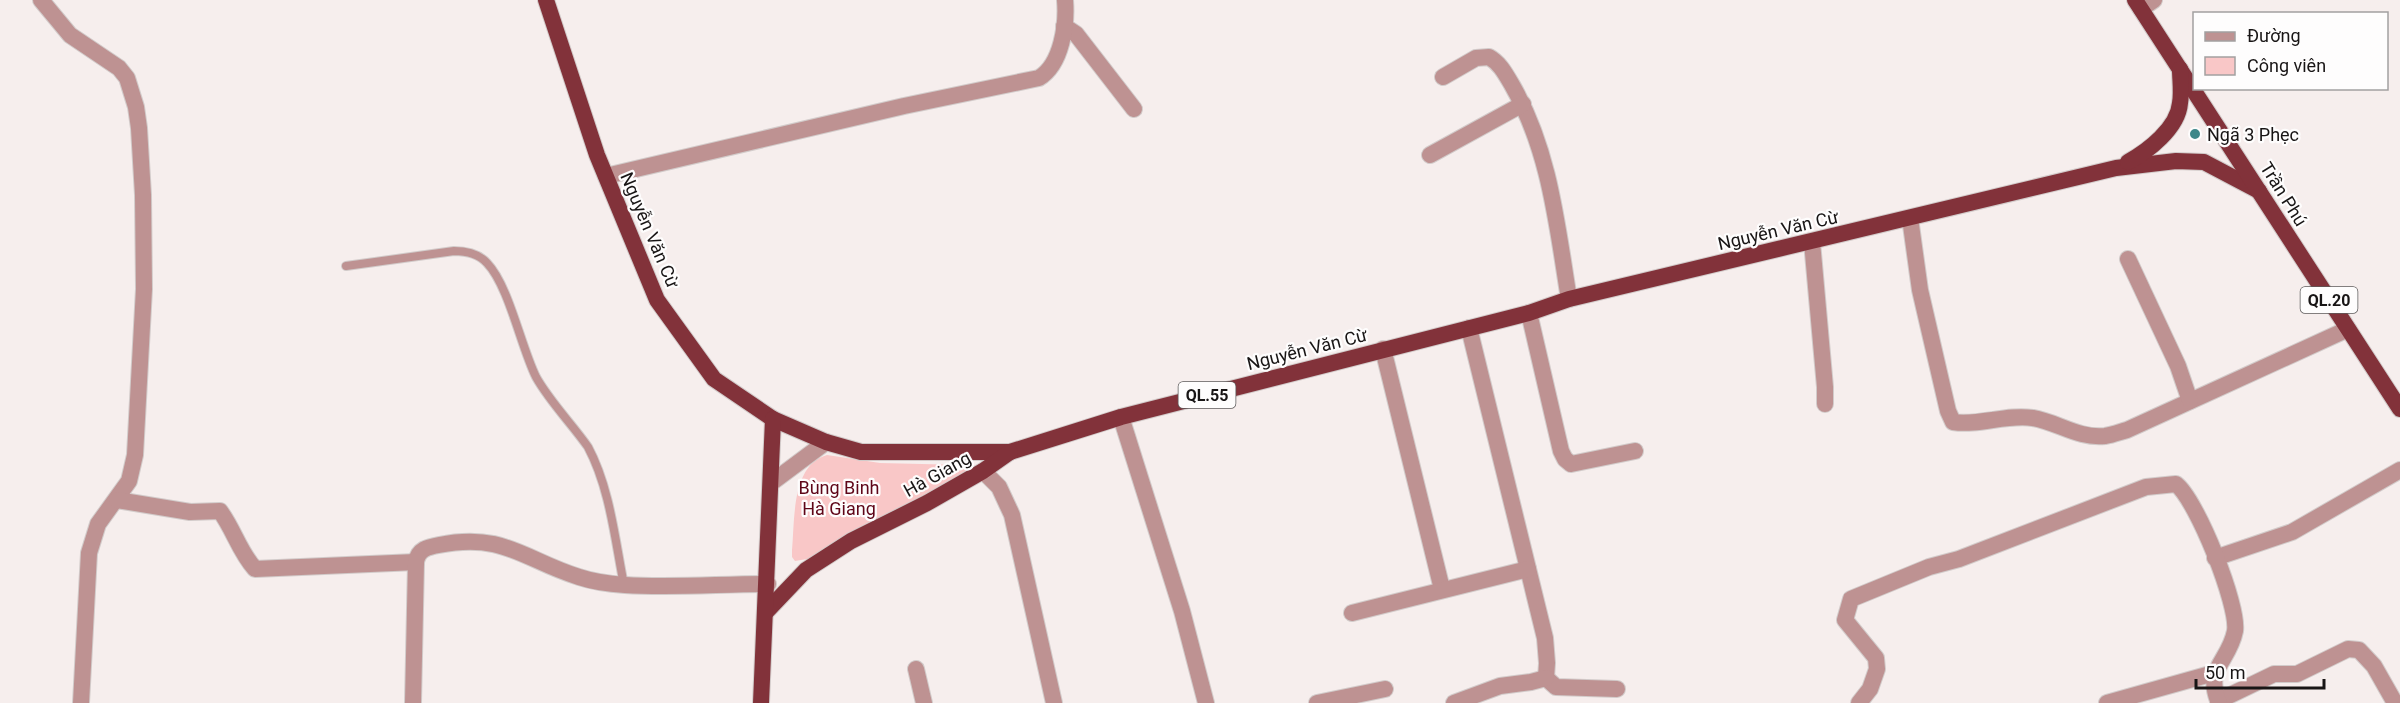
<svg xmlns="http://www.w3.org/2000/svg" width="2400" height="703" viewBox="0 0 2400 703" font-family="Roboto,sans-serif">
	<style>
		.green { fill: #f9c7c7 }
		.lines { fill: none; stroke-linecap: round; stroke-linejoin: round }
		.service-casing { stroke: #d2cbca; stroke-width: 10 }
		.minor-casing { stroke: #d2cbca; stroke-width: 18 }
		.tertiary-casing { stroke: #d2cbca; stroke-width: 18 }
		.trunk-casing { stroke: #d2cbca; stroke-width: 18 }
		.service { stroke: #be9292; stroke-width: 8 }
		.minor { stroke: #be9292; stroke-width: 16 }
		.tertiary { stroke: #be9292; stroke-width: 16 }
		.trunk { stroke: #82323a; stroke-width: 16 }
		.poi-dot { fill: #3e8789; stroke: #fefdfd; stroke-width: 2 }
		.labels { text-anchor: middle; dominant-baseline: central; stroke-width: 4.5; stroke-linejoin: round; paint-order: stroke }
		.shield { fill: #fefdfd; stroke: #5d5b5b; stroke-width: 1.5 }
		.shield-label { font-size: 16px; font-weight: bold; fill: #181515 }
		.poi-label { font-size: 18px; fill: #181515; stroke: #fefdfd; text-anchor: start }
		.street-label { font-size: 18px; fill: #181515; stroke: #fefdfd }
		.park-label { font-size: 18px; fill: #5f0618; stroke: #fefdfd }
	</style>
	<rect width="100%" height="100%" fill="#f6eeed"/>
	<path class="green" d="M827,455l53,8 84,2 7,6 -158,87 -18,3 -3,-4v-7c3,-30 -1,-85 35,-95z"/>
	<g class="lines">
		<g class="service-casing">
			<path id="service" d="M346,266l108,-15c12,0 24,2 33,12 22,23 34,84 49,114 14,25 36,47 52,70 22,41 27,93 36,138"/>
		</g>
		<g class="minor-casing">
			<g id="minor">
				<path d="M41,0l29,35 49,33 8,10 9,29 3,21 4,67 1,94 -9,166 -6,26 -31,43 -9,29 -8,150"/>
				<path d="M2141,9l13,-9"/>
				<path d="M1064,26l12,8 58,75"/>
				<path d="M1443,77l33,-19 13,-1c11,6 17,18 23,28 38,66 45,141 57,214"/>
				<path d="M1430,155l93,-51"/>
				<path d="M606,176l298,-70 135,-28c23,-14 28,-54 26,-78"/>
				<path d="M1910,218l10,72 28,121 5,11c26,4 53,-8 80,-4 24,4 46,21 72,18 7,-1 15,-4 22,-6l221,-101"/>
				<path d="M1812,242l13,145v17"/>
				<path d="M2128,259l50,107 12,35"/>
				<path d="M1529,313l32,138 4,8 6,5 64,-13"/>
				<path d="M1469,328l76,310 2,25 -1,15"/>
				<path d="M1383,349l59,240"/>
				<path d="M1121,417l61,194 24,92"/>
				<path d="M983,471l16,16 13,28 42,188"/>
				<path d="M117,500l73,12 30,-1c14,19 19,40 35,58l161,-7"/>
				<path d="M2215,558l77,-26 108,-62"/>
				<path d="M1352,613l176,-44"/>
				<path d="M916,669l8,34"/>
				<path d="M1546,678l10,9 61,2"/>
				<path d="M2218,701l56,-27h23l51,-25 11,1 15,16 21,37"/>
				<path d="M413,703l3,-141c2,-13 12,-15 23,-17 65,-13 85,15 140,32 15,5 31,7 46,8 47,3 95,-1 143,-1"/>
				<path d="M1317,703l68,-14"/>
				<path d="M1454,703l46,-17 31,-4 15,-4"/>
				<path d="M1859,703l11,-14 7,-20 -1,-11 -31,-38 6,-21 78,-32 30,-8 187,-72 30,-3c21,16 63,122 59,147 -6,31 -31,37 -16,72"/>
				<path d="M2107,703l107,-30"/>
			</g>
		</g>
		<g class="tertiary-casing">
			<path id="tertiary" d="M771,483l55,-41"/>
		</g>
		<g class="trunk-casing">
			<g id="trunk">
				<path d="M546,0l51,155 60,145 57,79 59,40 53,23 35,10h149l111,-35 408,-104 40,-14 547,-131 60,-7 28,1 55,29"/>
				<path d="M2135,0l265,409"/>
				<path d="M2128,162c20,-11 50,-34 52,-59 2,-11 0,-23 0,-34"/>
				<path d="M766,612l40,-42 45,-29 76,-38 56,-32 27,-19"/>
				<path d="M761,703l12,-284"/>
			</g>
		</g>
		<use href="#service" class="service"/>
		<use href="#minor" class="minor"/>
		<use href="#tertiary" class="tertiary"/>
		<use href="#trunk" class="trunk"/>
	</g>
	<circle class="poi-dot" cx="2195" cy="134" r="6"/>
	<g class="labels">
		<g class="shield">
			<rect x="2300.5" y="287" width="57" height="26" rx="4.5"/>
			<rect x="1178.5" y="382" width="57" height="26" rx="4.5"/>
		</g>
		<g class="shield-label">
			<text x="2329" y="300">QL.20</text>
			<text x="1207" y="395">QL.55</text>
		</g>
		<g class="poi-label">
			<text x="2207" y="134">Ngã 3 Phẹc</text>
		</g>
		<g class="street-label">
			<text transform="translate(2284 194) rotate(58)">Trần Phú</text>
			<text transform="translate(650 230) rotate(67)">Nguyễn Văn Cừ</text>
			<text transform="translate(1778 230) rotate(-13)">Nguyễn Văn Cừ</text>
			<text transform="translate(1307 349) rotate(-14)">Nguyễn Văn Cừ</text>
			<text transform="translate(937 474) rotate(-29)">Hà Giang</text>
		</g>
		<g class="park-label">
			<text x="839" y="487">Bùng Binh<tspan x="839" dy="21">Hà Giang</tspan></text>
		</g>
	</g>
	<rect x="2193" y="12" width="195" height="78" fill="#fefdfd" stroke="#a2a0a0" stroke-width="1.5"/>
	<rect x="2205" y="32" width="30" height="9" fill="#be9292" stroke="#a2a0a0" stroke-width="1.5"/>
	<text x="2247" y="42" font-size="18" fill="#181515">Đường</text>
	<rect x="2205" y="57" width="30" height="18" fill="#f9c7c7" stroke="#a2a0a0" stroke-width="1.5"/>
	<text x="2247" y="72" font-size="18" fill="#181515">Công viên</text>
	<path d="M2196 679v9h128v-9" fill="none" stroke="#181515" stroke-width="3"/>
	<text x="2205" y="679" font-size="18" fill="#181515" stroke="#fefdfd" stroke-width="4.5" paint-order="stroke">50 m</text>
</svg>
